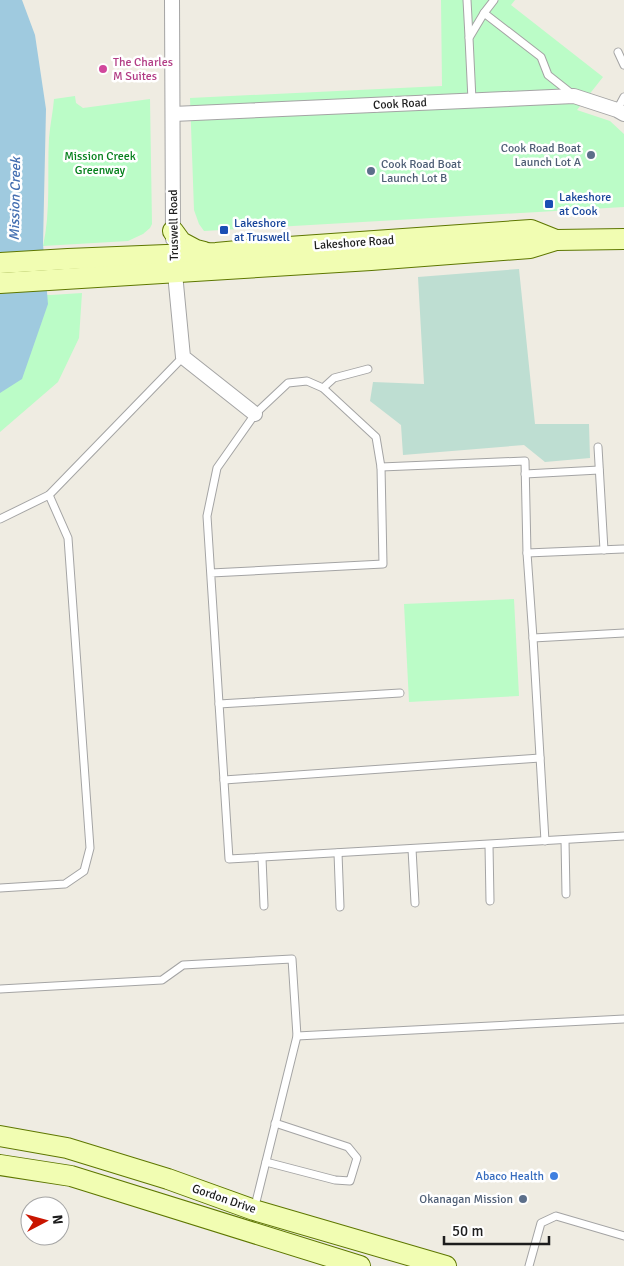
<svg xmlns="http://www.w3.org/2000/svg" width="624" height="1266" viewBox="0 0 624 1266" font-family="Signika,sans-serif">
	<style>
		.wetland { fill: #beded2 }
		.park { fill: #bbfcc7 }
		.water { fill: #9fcadf }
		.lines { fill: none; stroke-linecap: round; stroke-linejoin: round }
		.service-casing { stroke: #a4a4a4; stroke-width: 9 }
		.minor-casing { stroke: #a4a4a4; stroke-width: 16 }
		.secondary-casing { stroke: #5e7700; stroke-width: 22 }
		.service { stroke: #fff; stroke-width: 7 }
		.minor { stroke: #fff; stroke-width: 14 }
		.secondary { stroke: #f1fdb2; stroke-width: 20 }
		.hotel-dot { fill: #d1479c; stroke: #fff; stroke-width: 2 }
		.service-dot { fill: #5c6f8a; stroke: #fff; stroke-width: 2 }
		.transit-dot { fill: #1a4fb4; stroke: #fff; stroke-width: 2 }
		.shop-dot { fill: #3f7fe0; stroke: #fff; stroke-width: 2 }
		.labels { text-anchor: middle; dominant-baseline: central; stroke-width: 5; stroke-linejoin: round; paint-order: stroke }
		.hotel-label { font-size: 12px; fill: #b23c85; stroke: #fff; text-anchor: start }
		.street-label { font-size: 12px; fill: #1d1d1d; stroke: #fff }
		.service-label { font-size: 12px; fill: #4e5e75; stroke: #fff; text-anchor: end }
		.park-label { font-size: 12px; fill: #05801c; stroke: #fff }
		.transit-label { font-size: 12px; fill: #164399; stroke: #fff; text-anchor: start }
		.shop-label { font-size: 12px; fill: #366cbe; stroke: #fff; text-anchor: end }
		.water-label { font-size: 14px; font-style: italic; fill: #446fb1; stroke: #fff }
	</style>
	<rect width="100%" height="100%" fill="#efece2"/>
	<path class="wetland" d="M519,269l16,155h54l1,34 -45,4 -21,-17 -121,10 -2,-30 -31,-24 3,-19 51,2 -6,-107z"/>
	<g class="park">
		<path d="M441,0h74l-4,5 92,72 -26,33 33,11 14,13v73l-420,24 -5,-7 -5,-14 -4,-112 252,-12z"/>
		<path d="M75,96l1,7 7,5 67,-9 2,125 -2,4 -7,6 -15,7 -85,5c8,-35 4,-72 6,-108 1,-13 4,-26 5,-39z"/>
		<path d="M0,292l51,3 31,-2 -3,45 -21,44 -58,50z"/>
		<path d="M514,599l5,97 -110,6 -5,-98z"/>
	</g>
	<path class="water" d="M0,0h22l13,35 11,74 -3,135 5,60 -26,75 -22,14z"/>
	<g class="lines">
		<g class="service-casing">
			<g id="service">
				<path d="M467,0l2,37"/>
				<path d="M484,13l57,44 7,18 24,19"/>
				<path d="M618,52l6,13"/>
				<path d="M472,100l-3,-62 15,-25 10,-13"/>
				<path d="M617,110l7,-13"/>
				<path d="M323,388l11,-10 34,-9"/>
				<path d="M598,447l6,103"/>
				<path d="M381,467l144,-6 2,92 6,85 12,203"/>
				<path d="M525,474l74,-4"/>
				<path d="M0,519l49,-24 134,-138"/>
				<path d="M527,553l96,-4"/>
				<path d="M211,573l172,-9 -2,-97 -5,-30 -53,-49 -16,-7 -19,2 -33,31 -38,54 -10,48 22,343 395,-23"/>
				<path d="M533,638l91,-5"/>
				<path d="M219,704l181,-11"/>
				<path d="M224,780l316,-22"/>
				<path d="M565,840l1,54"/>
				<path d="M489,845l1,56"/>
				<path d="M412,849l3,54"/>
				<path d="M338,853l2,54"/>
				<path d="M262,858l2,48"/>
				<path d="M0,888l65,-4 19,-13 6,-23 -22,-310 -19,-43"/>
				<path d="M0,989l162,-9 21,-15 109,-6 5,77 -43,174"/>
				<path d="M297,1036l327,-17"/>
				<path d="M266,1162l69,18 15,1 7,-23 -9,-11 -73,-24"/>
				<path d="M529,1266l12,-43 15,-7 68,20"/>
			</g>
		</g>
		<g class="minor-casing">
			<g id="minor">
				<path d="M172,0l1,239"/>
				<path d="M173,114l401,-18 43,14 7,4"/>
				<path d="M174,263l9,94 72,57"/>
			</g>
		</g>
		<g class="secondary-casing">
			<g id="secondary">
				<path d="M173,231l8,11 15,8 8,2"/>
				<path d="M0,263l68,-4 148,-6 44,-4 271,-19 25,10"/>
				<path d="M0,283l371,-23 159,-12 26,-8 68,-1"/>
				<path d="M0,1136l67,12 101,31 86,31 192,56"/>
				<path d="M0,1165l71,11 289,90"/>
			</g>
		</g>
		<use href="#service" class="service"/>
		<use href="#minor" class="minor"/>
		<use href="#secondary" class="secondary"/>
	</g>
	<circle class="hotel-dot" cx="103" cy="69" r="5"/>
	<g class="service-dot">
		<circle cx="591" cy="155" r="5"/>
		<circle cx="371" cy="171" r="5"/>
		<circle cx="523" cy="1199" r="5"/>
	</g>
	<g class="transit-dot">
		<rect x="544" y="199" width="10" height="10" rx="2.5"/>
		<rect x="219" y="225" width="10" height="10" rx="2.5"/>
	</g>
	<circle class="shop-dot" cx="554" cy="1176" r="5"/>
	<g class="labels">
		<g class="hotel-label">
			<text x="113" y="62">The Charles<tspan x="113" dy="14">M Suites</tspan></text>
		</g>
		<g class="street-label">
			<text transform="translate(400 104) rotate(-3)">Cook Road</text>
			<text transform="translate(174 225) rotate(-91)">Truswell Road</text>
			<text transform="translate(354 243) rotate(-4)">Lakeshore Road</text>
			<text transform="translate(224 1199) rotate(19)">Gordon Drive</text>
		</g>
		<g class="service-label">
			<text x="581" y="148">Cook Road Boat<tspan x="581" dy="14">Launch Lot A</tspan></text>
			<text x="381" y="164" text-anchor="start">Cook Road Boat<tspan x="381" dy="14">Launch Lot B</tspan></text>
			<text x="513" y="1199">Okanagan Mission</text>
		</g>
		<g class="park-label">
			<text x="100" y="156">Mission Creek<tspan x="100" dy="14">Greenway</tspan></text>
		</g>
		<g class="transit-label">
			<text x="559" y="197">Lakeshore<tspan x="559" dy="14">at Cook</tspan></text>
			<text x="234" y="223">Lakeshore<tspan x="234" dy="14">at Truswell</tspan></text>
		</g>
		<g class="shop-label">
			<text x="544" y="1176">Abaco Health</text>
		</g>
		<g class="water-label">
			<text transform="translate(15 199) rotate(-89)">Mission Creek</text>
		</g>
	</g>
	<g transform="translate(45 1221) rotate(84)"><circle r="24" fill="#ffffff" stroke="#a5a5a5"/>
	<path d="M0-4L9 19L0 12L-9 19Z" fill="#c91500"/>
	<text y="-8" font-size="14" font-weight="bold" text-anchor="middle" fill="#1d1d1d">N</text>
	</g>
	<path d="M444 1236v8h105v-8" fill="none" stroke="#1d1d1d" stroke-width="2.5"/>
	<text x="452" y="1236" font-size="15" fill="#1d1d1d" stroke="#ffffff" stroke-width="4" paint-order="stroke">50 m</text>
</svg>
